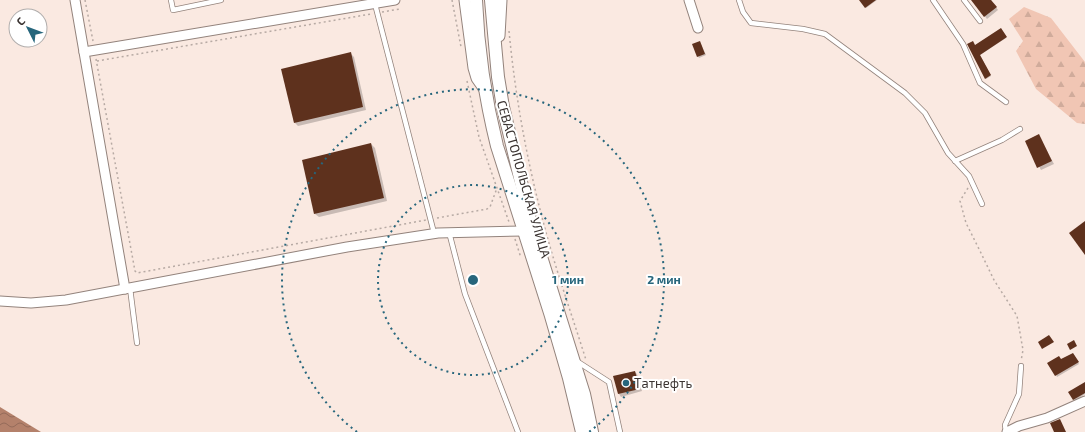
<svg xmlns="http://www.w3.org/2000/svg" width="1085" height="432" viewBox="0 0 1085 432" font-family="'Exo 2',sans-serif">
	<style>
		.forest { fill: url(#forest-firs) }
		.water { fill: url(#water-waves) }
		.shadow { fill: #0003 }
		.building { fill: #5e311d }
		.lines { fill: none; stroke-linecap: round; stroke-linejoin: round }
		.service-casing { stroke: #93837c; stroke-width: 6 }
		.minor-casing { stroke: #93837c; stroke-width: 11 }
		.tertiary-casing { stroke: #93837c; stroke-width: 13 }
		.secondary-casing { stroke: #93837c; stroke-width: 14 }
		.path { stroke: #b7aaa4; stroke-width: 1.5; stroke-dasharray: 2 3; stroke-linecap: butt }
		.service { stroke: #fff; stroke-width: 4.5 }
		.minor { stroke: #fff; stroke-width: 9 }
		.tertiary { stroke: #fff; stroke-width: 11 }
		.secondary { stroke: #fff; stroke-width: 12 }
		.ring { fill: none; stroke: #27667c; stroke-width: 2; stroke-dasharray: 2 4 }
		.poi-dot { fill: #27667c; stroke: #fff; stroke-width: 1.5 }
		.labels { text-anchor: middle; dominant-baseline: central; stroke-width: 4; stroke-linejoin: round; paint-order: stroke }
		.street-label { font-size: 13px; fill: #3b3432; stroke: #fff }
		.poi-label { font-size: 13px; fill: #3b3432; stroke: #fff; text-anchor: start }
		.centre { fill: #27667c; stroke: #fff; stroke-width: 2 }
		.ring-label { font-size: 12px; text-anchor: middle; font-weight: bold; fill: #27667c; stroke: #fff; stroke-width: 4; stroke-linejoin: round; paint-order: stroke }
	</style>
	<defs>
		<pattern id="forest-firs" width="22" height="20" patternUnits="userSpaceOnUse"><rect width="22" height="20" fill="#f1c6b4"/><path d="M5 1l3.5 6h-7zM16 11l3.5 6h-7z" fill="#d0ab9b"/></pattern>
		<pattern id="water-waves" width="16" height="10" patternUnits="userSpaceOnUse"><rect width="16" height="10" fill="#b4816b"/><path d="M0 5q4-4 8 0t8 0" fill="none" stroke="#946a59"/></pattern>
	</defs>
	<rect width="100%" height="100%" fill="#fae9e1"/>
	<path class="forest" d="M1024,7l27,11 34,44v62l-8,-1 -41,-34 -20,-38 7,-10 -14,-22z"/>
	<path class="water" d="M0,407l41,25h-41z"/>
	<g class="shadow">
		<path d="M865,0h12l-11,8 -4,-6z"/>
		<path d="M972,0h19l7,10 -11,9z"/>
		<path d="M1001,30l5,8 -26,17 11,21 -5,3 -17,-34 6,1z"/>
		<path d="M700,42l6,13 -7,3 -1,-2z"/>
		<path d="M350,53l4,4 12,53 -68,16 -3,-3z"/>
		<path d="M1039,136l15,28 -13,6 -15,-28z"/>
		<path d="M371,144l4,4 12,53 -68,16 -4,-3z"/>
		<path d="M1074,355l5,9 -22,13 -1,-2 6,-15z"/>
		<path d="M635,372l2,2 5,17 -21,6 -2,-3 -5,-17z"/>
		<path d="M1085,383v11l-10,7 -2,-2z"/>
	</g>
	<g class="building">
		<path d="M859,0h17l-11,8z"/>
		<path d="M971,0h20l6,7 -13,10z"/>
		<path d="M1001,28l6,9 -27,18 11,20 -6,4 -18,-35 6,-3 2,4z"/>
		<path d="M700,41l5,13 -8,3 -5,-13z"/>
		<path d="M351,52l12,55 -69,16 -13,-54z"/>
		<path d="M1039,134l13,27 -15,7 -12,-27z"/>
		<path d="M371,143l13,55 -70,16 -12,-54z"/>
		<path d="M1085,221v34l-16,-22z"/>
		<path d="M1049,335l5,7 -12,7 -4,-7z"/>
		<path d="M1074,340l3,6 -7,4 -3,-6z"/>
		<path d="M1073,353l6,9 -24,14 -8,-13 12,-7 2,3z"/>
		<path d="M635,371l5,18 -22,5 -5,-18z"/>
		<path d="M1085,382v11l-12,7 -5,-8z"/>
		<path d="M1060,419l6,13h-12l-4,-9z"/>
	</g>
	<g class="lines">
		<g class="service-casing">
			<g id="service">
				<path d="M171,0l2,10 48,-10"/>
				<path d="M739,0l4,12 8,11 52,6 22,5 80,59 20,20 23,40 21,23 13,28"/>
				<path d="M933,0l30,44 17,39 26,19"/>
				<path d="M964,0l16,21"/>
				<path d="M375,4l59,229"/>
				<path d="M955,161l47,-21 18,-11"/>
				<path d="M449,232l16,62 53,138"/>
				<path d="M130,288l7,55"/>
				<path d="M578,362l31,20 11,50"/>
				<path d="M1006,432l-1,-7 14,-31 2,-28"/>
			</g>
		</g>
		<g class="minor-casing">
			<g id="minor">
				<path d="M75,0l50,289"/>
				<path d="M689,0l9,28"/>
				<path d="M84,52l311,-52"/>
				<path d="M0,301l31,2 35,-3 281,-53 91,-14 86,-2"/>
				<path d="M1007,432l12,-6 28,-8 38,-17"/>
			</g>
		</g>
		<g class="tertiary-casing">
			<g id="tertiary">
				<path d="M465,0l9,68 3,10 7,10"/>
				<path d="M499,36l2,-36"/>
			</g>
		</g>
		<g class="secondary-casing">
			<g id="secondary">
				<path d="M476,0c2,50 9,98 21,146l54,170 18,62 13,54"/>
				<path d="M491,0l7,77 5,30 29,121 52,166 8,38"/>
			</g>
		</g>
		<g class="path">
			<path d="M85,0l8,41"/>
			<path d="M452,0l9,47"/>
			<path d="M382,12l18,-3"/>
			<path d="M509,31c6,63 17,125 33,186 12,48 29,95 44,143"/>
			<path d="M96,59l39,212 2,2 289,-53"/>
			<path d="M97,61l274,-47"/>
			<path d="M467,81l12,56 30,85"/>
			<path d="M968,188l-8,13 6,22 15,30 13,27 23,36 6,34 -2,11"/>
			<path d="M437,218l50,-9 3,-2 7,-19"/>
			<path d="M515,239l6,19"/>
		</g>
		<use href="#service" class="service"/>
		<use href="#minor" class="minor"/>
		<use href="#tertiary" class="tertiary"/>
		<use href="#secondary" class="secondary"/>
	</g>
	<g class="ring">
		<circle cx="473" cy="280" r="95"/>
		<path d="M357 432A191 191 0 1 1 589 432"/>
	</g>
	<circle class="poi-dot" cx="626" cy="383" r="4"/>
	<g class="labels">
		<g class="street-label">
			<text transform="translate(524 179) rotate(74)">СЕВАСТОПОЛЬСКАЯ УЛИЦА</text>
		</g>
		<g class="poi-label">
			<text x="634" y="383">Татнефть</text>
		</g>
	</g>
	<circle cx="473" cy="280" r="6" class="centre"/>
	<g class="ring-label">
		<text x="568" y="284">1 мин</text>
		<text x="664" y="284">2 мин</text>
	</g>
	<g transform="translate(28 28) rotate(312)"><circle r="19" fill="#ffffff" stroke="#b1aead"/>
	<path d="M0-3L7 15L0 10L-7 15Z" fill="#27667c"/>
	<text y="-6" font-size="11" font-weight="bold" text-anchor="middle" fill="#3b3432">С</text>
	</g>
</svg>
